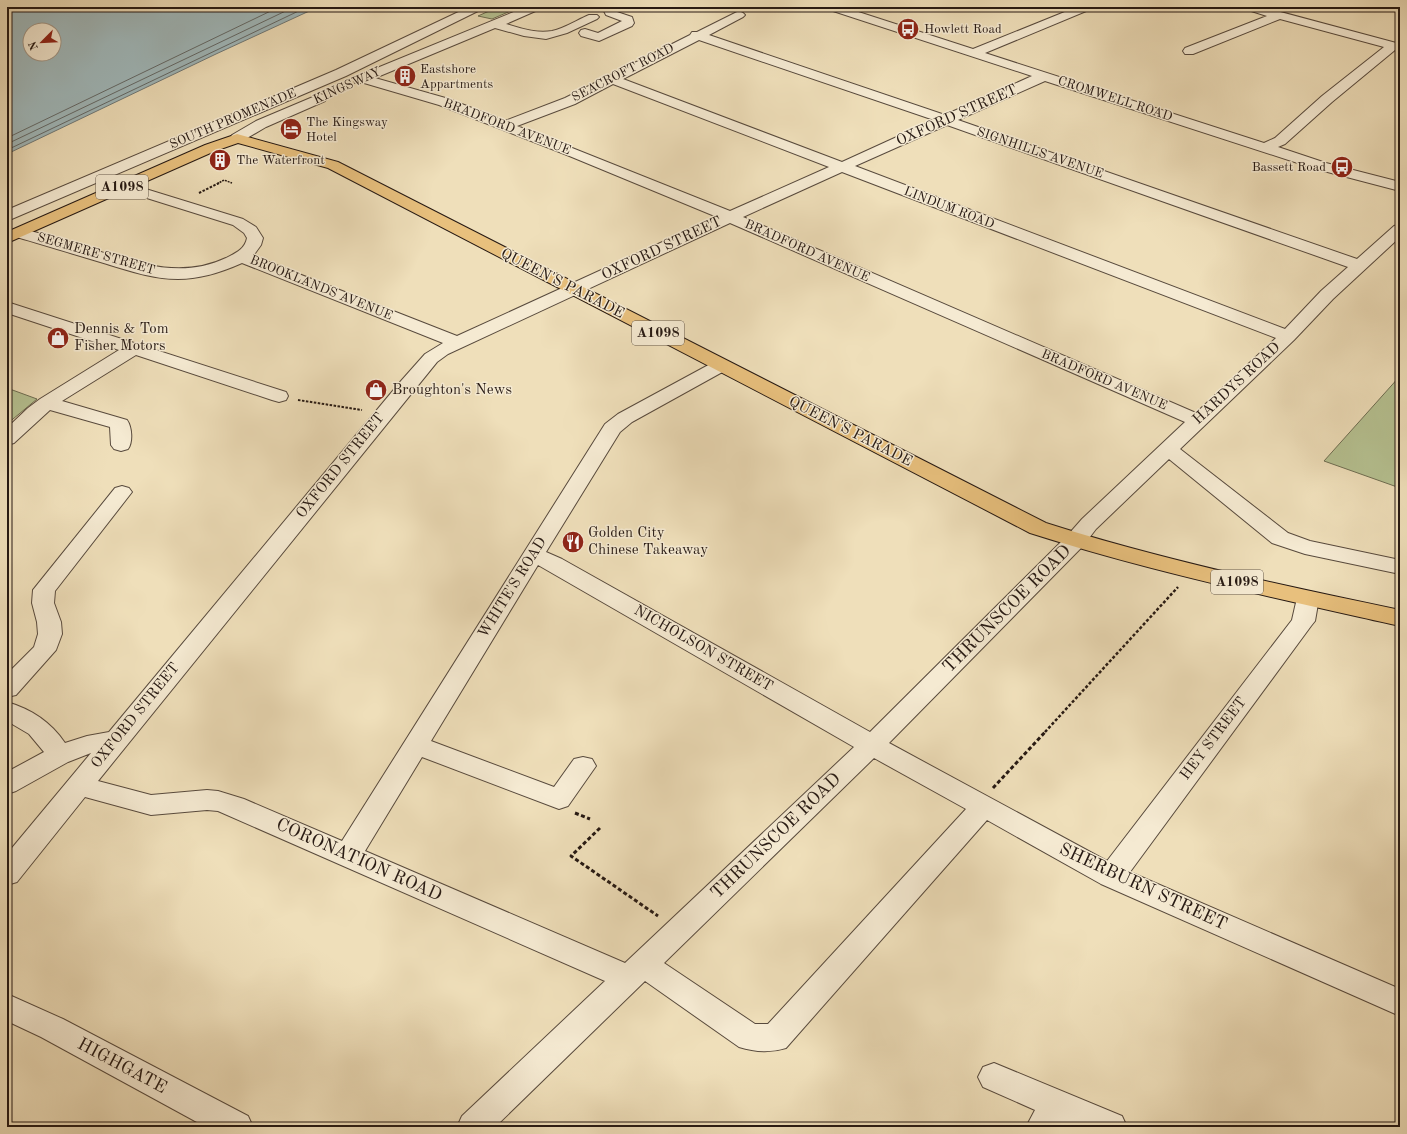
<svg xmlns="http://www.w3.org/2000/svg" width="1407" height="1134" viewBox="0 0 1407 1134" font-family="'Old Standard TT',serif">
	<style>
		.green { fill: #b6c292; stroke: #6e6e52 }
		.water { fill: #a0b9bc; stroke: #6f7978; fill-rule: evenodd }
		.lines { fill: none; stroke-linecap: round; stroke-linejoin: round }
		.shore { stroke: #636968; stroke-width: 1 }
		.minor-casing { stroke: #584a3d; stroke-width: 2 }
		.major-casing { stroke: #261913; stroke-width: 2 }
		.path-far3 { stroke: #261913; stroke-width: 1.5; stroke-dasharray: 2 1; stroke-linecap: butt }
		.path-far2 { stroke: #261913; stroke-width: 2; stroke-dasharray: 2.5 1.5; stroke-linecap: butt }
		.path-far1 { stroke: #261913; stroke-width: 2.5; stroke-dasharray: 3 2; stroke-linecap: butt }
		.path { stroke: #261913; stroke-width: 3; stroke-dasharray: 4 2.5; stroke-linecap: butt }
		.minor { fill: #f5ead2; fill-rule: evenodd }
		.major { fill: #e8c07d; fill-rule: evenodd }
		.labels { text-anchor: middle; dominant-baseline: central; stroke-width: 3; stroke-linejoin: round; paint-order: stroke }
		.far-poi-label { font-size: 13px; fill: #261913; stroke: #f5ead2; text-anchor: start }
		.far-street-label { font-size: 13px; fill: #261913; stroke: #f5ead2 }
		.shield { fill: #f5ead2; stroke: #64584c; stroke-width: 1 }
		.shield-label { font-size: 14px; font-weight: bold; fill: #261913 }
		.street-label { font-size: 15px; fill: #261913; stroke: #f5ead2 }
		.poi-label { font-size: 15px; fill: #261913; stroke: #f5ead2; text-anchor: start }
		.near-street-label { font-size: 18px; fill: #261913; stroke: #f5ead2 }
	</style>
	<rect width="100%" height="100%" fill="#efdfba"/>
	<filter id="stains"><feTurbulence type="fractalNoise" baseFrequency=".005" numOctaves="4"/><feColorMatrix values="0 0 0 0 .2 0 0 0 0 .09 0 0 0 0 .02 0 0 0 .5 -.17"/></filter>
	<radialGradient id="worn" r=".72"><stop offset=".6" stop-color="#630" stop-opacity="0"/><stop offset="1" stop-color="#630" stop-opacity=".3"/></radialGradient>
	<g class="green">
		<path d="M498,7h22l-28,12 -14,-3z"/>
		<path d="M1400,376v112l-76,-27z"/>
		<path d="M7,388l30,11 -30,25v-26l3,-3h-3z"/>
	</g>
	<path class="water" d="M7,7h311l-102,47 -209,100zM30,30h24v24h-24z"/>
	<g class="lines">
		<g class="shore">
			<path d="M7,138l272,-131"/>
			<path d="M7,144l287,-137"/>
			<path d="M7,150l300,-143"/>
		</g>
		<g class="minor-casing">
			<g id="minor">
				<path d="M469,7h15l-2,2 -136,67 -339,145v-11l329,-140z"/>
				<path d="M526,7h16l-2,2 -34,15c14,4 30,10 46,7 13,-3 25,-11 37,-16h8l2,2 -2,2 -30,14 -21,6 -22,-3 -29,-8 -120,50 74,21 56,22 60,-23 125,-63 2,-3h5l42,-21 4,2 2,2 -2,2 -34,18 236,80 87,-39 -205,-67 -2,-2h18l130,42 104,-42h16l-2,2 -106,44 279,90 11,-5 47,-42 62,-49 -104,-28 -87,35h-8l-2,-3 2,-3 82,-32 -22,-7 -2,-2h19l138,37v8l-5,-2 -63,52 -47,42 -7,3 48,16 74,19v9l-84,-22 -271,-88 -87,39 399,139 37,-33 6,-2v13l-67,62 -39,41 -114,109 108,84 22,8 90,19v14l-95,-20 -33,-11 -103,-84 -73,70 -13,17 -194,197 218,118 185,-241 5,-22 3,-5 8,-2 8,2 3,5 -4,23 -4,5 -181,246 270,117v27l-299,-132 -114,-64 -201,228c-16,5 -31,4 -47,-1l-94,-66 -150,146h-38l5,-11 143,-135 -387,-170 -11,-1 -56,5 -66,-18 -68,85 -10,3v-31l84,-101 -23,9 -52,29 -9,3v-22l37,-20 -15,-18 -22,-13v-19c24,7 44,20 58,41l22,-7 22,-4 292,-351 24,-27 18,-11 -201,-80c-20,9 -42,16 -64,16 -25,0 -48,-8 -71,-15 -31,-9 -62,-19 -94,-28l-2,-3 2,-3 6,-2c28,7 55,16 82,24 42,13 83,26 125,6 10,-5 19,-9 21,-20l-3,-5 -11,-8 -115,-36 -2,-3 2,-3 5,-1 120,37 13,8 7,11 -2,7 -8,11 204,80 260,-119 -150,-62 -128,-50 -75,-22h-9l-1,-3 1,-3zM699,40l235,80 -92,42 -219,-83zM613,84l216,83 -99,44 -213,-85 58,-22zM947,125l401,142 -27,24 -36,38 -430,-163zM842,172l434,166 -80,75 -453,-196zM730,223l455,199 -103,97 -15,17 -197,196 -308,-173 -16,-7 74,-120 12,-10 94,-52 3,-4 -3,-4 -6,-1 -6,1 -96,52 -13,10 -263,417 -98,-42 -26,-8 -11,-1 -56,5 -53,-14 339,-419 11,-8zM538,565l316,182 -229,216 -260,-112 57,-94 137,52 9,-3 28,-40 -4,-7 -9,-2 -9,2 -20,28 -123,-46zM874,758l92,51 -198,215h-13l-91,-61z"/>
				<path d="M602,7h10l2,4 18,6 2,6 -2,3 -33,15 -18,-5 -2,-3 2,-3 4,-1 13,4 24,-12 -16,-6z"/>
				<path d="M320,94l5,1 2,3 -2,3 -59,26 -24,14 -5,1 -5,-1 -2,-3 2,-3 24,-14z"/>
				<path d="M7,302l279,90 2,4 -2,4 -7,2 -7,-2 -136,-45 -74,46 65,19c5,7 6,22 1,29l-7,2 -7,-2 -3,-4 -1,-18 -60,-17 -36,33 -7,2v-17l21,-20 12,-9 79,-49 -112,-37z"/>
				<path d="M122,486l7,2 3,4 -77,99 -1,12 7,19 1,12 -6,16 -40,45 -9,2v-23l27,-27 4,-13 -1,-12 -5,-19 1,-13 82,-102z"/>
				<path d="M7,994l56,25 185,97 5,11h-47l-165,-90 -34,-16z"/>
				<path d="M994,1063l128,53 5,11h-52l-12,-5 -3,5h-34l9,-17 -52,-23 -5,-10 5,-10z"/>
			</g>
		</g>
		<g class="major-casing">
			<path id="major" d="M237,134l101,28 708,361c116,37 235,62 354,87v16c-124,-28 -248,-54 -370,-93l-702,-365 -90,-25 -23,8 -208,92v-11l198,-87z"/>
		</g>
		<path class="path-far3" d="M217,184l7,-4 8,3"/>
		<g class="path-far2">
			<path d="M199,193l20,-10"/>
			<path d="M298,400l64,10"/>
		</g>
		<path class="path-far1" d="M1045,732l133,-145"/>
		<g class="path">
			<path d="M993,788l53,-57"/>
			<path d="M575,813l15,6"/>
			<path d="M600,828l-29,28 87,60"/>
		</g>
		<use href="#minor" class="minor"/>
		<use href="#major" class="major"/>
	</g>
	<defs>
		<g id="bus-disc" transform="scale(1.15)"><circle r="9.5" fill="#8f2418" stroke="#f5ead2"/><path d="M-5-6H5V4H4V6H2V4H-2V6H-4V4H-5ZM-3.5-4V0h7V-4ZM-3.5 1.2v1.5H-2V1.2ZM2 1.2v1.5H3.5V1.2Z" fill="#fff"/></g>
		<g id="building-disc" transform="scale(1.15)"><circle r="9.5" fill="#8f2418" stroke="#f5ead2"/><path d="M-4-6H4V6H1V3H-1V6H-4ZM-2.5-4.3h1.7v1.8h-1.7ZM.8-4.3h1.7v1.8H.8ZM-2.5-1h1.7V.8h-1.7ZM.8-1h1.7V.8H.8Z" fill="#fff"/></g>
		<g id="hotel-disc" transform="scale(1.15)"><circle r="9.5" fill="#8f2418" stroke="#f5ead2"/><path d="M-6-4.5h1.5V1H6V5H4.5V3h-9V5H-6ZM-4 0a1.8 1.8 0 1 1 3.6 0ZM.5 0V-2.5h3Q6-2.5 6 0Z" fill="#fff"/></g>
		<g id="shop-disc" transform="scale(1.15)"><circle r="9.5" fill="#8f2418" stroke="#f5ead2"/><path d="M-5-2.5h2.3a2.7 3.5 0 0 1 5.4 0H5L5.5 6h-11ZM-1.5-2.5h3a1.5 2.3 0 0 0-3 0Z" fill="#fff"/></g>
		<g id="restaurant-disc" transform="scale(1.15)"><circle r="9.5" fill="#8f2418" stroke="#f5ead2"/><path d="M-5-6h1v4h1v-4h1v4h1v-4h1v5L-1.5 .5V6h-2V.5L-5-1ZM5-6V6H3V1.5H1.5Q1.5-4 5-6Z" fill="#fff"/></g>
	</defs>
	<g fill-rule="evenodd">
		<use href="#bus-disc" x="908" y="29"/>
		<use href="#building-disc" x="405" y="76"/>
		<use href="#hotel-disc" x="291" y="129"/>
		<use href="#building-disc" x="220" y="160"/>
		<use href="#bus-disc" x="1342" y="167"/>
		<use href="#shop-disc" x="58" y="338"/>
		<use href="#shop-disc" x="376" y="390"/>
		<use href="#restaurant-disc" x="573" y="542"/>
	</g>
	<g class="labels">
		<g class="far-poi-label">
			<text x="924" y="29">Howlett Road</text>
			<text x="420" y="69">Eastshore<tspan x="420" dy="15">Appartments</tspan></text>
			<text x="306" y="122">The Kingsway<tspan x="306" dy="15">Hotel</tspan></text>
			<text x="236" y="160">The Waterfront</text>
			<text x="1326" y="167" text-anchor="end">Bassett Road</text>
		</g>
		<g class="far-street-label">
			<text transform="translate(623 73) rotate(-27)">SEACROFT ROAD</text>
			<text transform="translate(347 86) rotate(-24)">KINGSWAY</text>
			<text transform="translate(1115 99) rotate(18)">CROMWELL ROAD</text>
			<text transform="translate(233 119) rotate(-23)">SOUTH PROMENADE</text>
			<text transform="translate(507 127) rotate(21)">BRADFORD AVENUE</text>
			<text transform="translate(1040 153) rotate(19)">SIGNHILLS AVENUE</text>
			<text transform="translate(949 208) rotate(21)">LINDUM ROAD</text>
			<text transform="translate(807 251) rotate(24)">BRADFORD AVENUE</text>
			<text transform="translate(96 254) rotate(16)">SEGMERE STREET</text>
			<text transform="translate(321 288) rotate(22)">BROOKLANDS AVENUE</text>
			<text transform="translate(1104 380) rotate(23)">BRADFORD AVENUE</text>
		</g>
		<g class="shield">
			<rect x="96" y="175" width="52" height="24" rx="3"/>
			<rect x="632" y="321" width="52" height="24" rx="3"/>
			<rect x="1211" y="570" width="52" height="24" rx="3"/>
		</g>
		<g class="shield-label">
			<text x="122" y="187">A1098</text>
			<text x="658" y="333">A1098</text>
			<text x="1237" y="582">A1098</text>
		</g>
		<g class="street-label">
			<text transform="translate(957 116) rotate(-24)">OXFORD STREET</text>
			<text transform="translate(662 249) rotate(-25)">OXFORD STREET</text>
			<text transform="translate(562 284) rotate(27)">QUEEN'S PARADE</text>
			<text transform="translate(1237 384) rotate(-43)">HARDYS ROAD</text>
			<text transform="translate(850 432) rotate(27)">QUEEN'S PARADE</text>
			<text transform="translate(341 466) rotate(-51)">OXFORD STREET</text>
			<text transform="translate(513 588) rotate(-58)">WHITE'S ROAD</text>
			<text transform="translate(703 649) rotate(30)">NICHOLSON STREET</text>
			<text transform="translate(136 716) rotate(-51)">OXFORD STREET</text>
			<text transform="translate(1214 739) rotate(-53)">HEY STREET</text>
		</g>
		<g class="poi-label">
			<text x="74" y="329">Dennis &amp; Tom<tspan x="74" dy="17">Fisher Motors</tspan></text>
			<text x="392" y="390">Broughton's News</text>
			<text x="588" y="533">Golden City<tspan x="588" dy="17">Chinese Takeaway</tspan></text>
		</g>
		<g class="near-street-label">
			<text transform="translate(1007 609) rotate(-45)">THRUNSCOE ROAD</text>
			<text transform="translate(776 836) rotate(-44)">THRUNSCOE ROAD</text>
			<text transform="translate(359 860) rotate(24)">CORONATION ROAD</text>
			<text transform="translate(1143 887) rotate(25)">SHERBURN STREET</text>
			<text transform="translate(122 1066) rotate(28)">HIGHGATE</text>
		</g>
	</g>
	<rect width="1407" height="1134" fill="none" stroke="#efdfba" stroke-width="24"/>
	<rect x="8" y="8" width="1391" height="1118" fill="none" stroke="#261913" stroke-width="2"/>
	<rect x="12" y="12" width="1383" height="1110" fill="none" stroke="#261913"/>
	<g transform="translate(42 42) rotate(246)"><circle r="19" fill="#f5ead2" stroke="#a29686"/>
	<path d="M0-3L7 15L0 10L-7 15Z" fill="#8f2418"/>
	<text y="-6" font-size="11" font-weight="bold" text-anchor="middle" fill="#261913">N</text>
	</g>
	<rect width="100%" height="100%" filter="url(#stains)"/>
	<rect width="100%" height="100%" fill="url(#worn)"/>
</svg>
